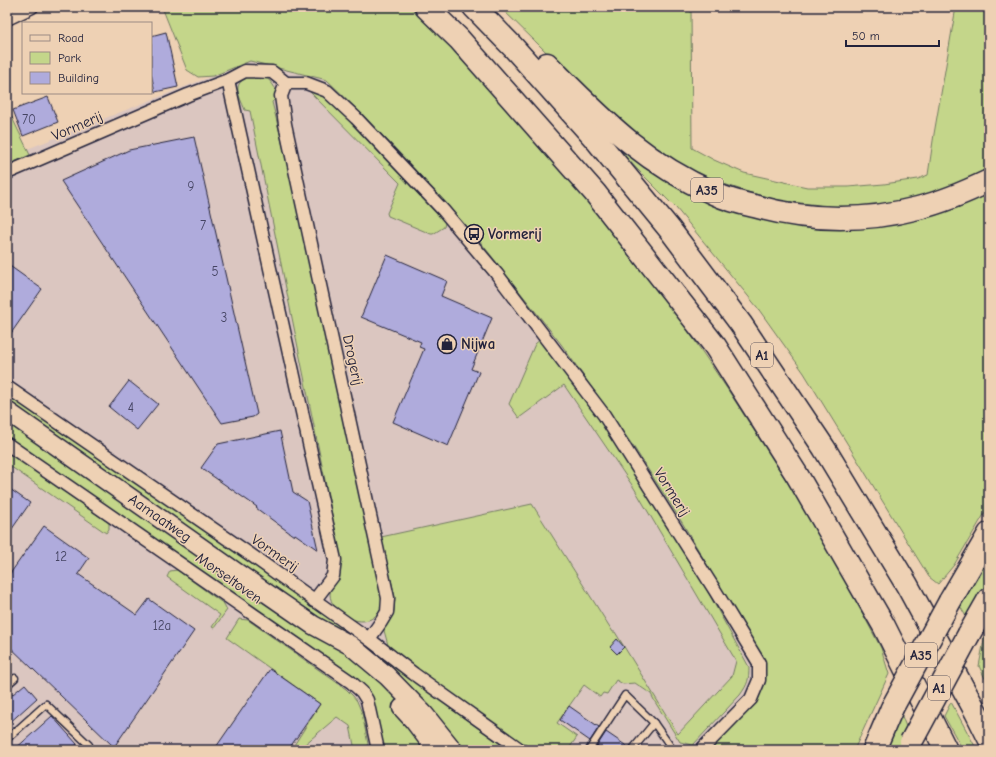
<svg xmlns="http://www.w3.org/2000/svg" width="996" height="757" viewBox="0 0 996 757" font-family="'Comic Neue',sans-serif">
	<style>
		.built { fill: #dbc6c0 }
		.green { fill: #c4d68a; stroke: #737c62 }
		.building { fill: #afabdc; stroke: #22223b }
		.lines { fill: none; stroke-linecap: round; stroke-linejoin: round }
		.service-casing { stroke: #22223b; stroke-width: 9 }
		.minor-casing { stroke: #22223b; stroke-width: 15 }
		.secondary-casing { stroke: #22223b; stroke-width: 21 }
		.motorway-casing { stroke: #22223b; stroke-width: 25 }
		.service { stroke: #eed1b4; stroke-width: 6 }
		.minor { stroke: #eed1b4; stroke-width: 12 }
		.secondary { stroke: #eed1b4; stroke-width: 18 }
		.motorway { stroke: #eed1b4; stroke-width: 22 }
		.motorway-bridge-casing { stroke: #22223b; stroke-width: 25; stroke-linecap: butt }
		.motorway-bridge { stroke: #eed1b4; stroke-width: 22 }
		.labels { text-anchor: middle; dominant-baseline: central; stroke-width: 3; stroke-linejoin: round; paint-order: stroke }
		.number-label { font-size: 13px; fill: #454463 }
		.shield { fill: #eed1b4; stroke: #5f565f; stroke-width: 1 }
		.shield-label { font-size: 14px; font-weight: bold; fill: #22223b }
		.street-label { font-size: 15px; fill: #22223b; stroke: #eed1b4 }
		.poi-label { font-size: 15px; font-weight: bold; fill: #22223b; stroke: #eed1b4; text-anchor: start }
	</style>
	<rect width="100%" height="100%" fill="#eed1b4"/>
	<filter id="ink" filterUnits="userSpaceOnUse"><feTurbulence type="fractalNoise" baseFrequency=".025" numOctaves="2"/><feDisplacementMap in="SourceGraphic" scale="8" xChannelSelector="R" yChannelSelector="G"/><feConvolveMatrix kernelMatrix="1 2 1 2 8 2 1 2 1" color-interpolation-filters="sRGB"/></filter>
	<g filter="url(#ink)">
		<path class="built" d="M250,61l77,19 81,82 70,77 83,105 72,102 50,78 23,39 57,102 2,10 -1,9 -5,8 -52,58h-700v-593z"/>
		<g class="green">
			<path d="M162,7h248l86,85 52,60 81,100 47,61 52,77 70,109 46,80 37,69 8,26 -35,76h-147l52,-58c6,-10 7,-15 4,-27l-57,-102 -23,-39 -50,-78 -72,-102 -83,-105 -70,-77 -53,-55 -28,-27 -77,-19 -37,15 -15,1 -11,-7z"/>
			<path d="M500,7h191l1,141 22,12 30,13 63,14h41l36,-3 34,-5 10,-4 6,-41 22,-127h33v161l-26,13 -26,11 -38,10 -39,5h-20l-59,-6 -30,-8 -51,-17 -55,-34 -68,-60z"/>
			<path d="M251,76h13c6,4 14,13 12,20 0,3 -2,4 -4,6l12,48 100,452c-3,6 -4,11 -10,15 -15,12 -44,-5 -44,-23 0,-6 7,-16 9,-22 1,-4 2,-9 2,-13l-91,-448 -5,-1c-6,-15 -15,-27 6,-34z"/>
			<path d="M306,88l12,2 24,23 101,107 2,3 -1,4 -11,7h-2l-43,-18 -1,-3 13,-30z"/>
			<path d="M565,91l78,67 170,64 176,-33v317l-35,59 -16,19 -9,-7 -125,-204 -47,-66 -81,-99 -39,-39z"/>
			<path d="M7,107l23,48 -23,10z"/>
			<path d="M541,339l40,51 34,51 77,122 57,104c0,13 -1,17 -9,28l-47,50 -13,-3 -25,-40 -4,-8 -16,-11 -12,1 -7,-4 -9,14 -4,-1 -3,4 -16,-12 -27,38 20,14 -9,13h-37l-137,-98 -6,-7 -5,-18 11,-16 1,-14 -14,-60 151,-33 81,128h2l63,102 54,-58 4,-15 -102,-173 -70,-103 -45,33 -10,-14 26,-60z"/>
			<path d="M7,393l383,268 24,22 95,67h-126c-4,-18 -7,-49 -17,-63l-359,-251z"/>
			<path d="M7,452l102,71v6l-3,4 -99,-69z"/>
			<path d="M989,554v33l-21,33 -8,-14 14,-29z"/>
			<path d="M177,570l47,34 3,6 -13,18 -2,-1 8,-12 -53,-38 3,-6z"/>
			<path d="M239,619l9,1 98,69 7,7 4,5 5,12 6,31 -2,6h-11l-5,-24 -13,-9 -39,33h-7l29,-46 -93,-66z"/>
			<path d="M989,626v61l-10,-21 6,-31z"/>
			<path d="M951,702l26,48h-14l-19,-34z"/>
			<path d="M900,711l8,21 -8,18h-19z"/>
		</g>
		<g class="building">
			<path d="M166,32l12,55 -23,5 -4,-19v-37z"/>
			<path d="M48,97l10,25 -35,14 -10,-26z"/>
			<path d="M194,137l63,277 -4,3 -31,6 -161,-242 68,-31z"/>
			<path d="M387,255l60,26 -6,15 51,22 -21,51 8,3 -31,74 -55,-24 31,-73 -5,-2 2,-5 -60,-25z"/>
			<path d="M7,264l35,25 -35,50z"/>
			<path d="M129,381l29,23 -21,26 -28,-23z"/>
			<path d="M280,431l13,61 14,9 11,49 -23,-16 -1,2 -38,-28 1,-1 -56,-39 17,-24z"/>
			<path d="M7,487l23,16 -23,33z"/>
			<path d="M44,526l45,32 -11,16 59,41 12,-16 45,32 -80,116 -107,-103v-66z"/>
			<path d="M617,639l7,8 -7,7 -7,-7z"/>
			<path d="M270,669l50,35 -32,46h-74z"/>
			<path d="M25,684l12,14 -30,27v-26z"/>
			<path d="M569,706l30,21 -9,14 -30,-21z"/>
			<path d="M52,716l25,28 -6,6h-57z"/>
			<path d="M606,732l22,15v3h-25l-6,-4z"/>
		</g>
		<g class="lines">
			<g class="service-casing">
				<g id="service">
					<path d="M7,685l8,-7"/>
					<path d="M7,739l39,-35 43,41 -6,5"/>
					<path d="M589,750l36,-55 29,28 19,27"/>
					<path d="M632,750l22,-27"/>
				</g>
			</g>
			<g class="minor-casing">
				<g id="minor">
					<path d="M7,19l25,-12"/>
					<path d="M228,80l107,480 -2,16 -19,25"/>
					<path d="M286,83l-5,13 4,28 103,474 -1,14 -6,10 -12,17"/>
					<path d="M7,173l181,-78 40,-15 17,-9 27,1 14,11h20l21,8 29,27 87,92 53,63 108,142 112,177 43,71v17l-8,19 -50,51"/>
					<path d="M7,387l244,168 118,84 45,35 107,76"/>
					<path d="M7,444l344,238 11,10 5,8 11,50"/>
				</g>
			</g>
			<g class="secondary-casing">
				<g id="secondary">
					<path d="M7,411l229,161 77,53 37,20 37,31 37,38 29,36"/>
					<path d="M402,708l12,13 22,29"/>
				</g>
			</g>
			<g class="motorway-casing">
				<g id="motorway">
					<path d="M426,7l33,32 136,154 120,153 82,129 87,151 62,124"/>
					<path d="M474,7l39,40 85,95 73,89 70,93 83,124 83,137 69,127 13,26"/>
					<path d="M547,64c27,27 54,55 84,79 25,20 53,37 82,50 13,6 27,10 41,13 54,15 110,16 164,2 25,-6 48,-16 71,-27"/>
					<path d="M950,601l39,-67"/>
					<path d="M969,634l20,-35"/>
					<path d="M874,750l18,-42"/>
				</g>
			</g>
			<use href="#service" class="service"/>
			<use href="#minor" class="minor"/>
			<use href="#secondary" class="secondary"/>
			<use href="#motorway" class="motorway"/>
			<g class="motorway-bridge-casing">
				<g id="motorway-bridge">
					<path d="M892,708l58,-107"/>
					<path d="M911,742l58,-108"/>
				</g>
			</g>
			<use href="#motorway-bridge" class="motorway-bridge"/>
		</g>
	</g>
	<defs>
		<g id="bus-ring" transform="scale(1)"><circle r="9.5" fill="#eed1b4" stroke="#22223b" stroke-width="1.5"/><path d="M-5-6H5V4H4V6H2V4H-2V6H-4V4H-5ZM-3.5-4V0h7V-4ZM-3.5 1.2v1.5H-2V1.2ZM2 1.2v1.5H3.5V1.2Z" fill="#22223b"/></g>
		<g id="shop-ring" transform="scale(1)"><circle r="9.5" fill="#eed1b4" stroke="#22223b" stroke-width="1.5"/><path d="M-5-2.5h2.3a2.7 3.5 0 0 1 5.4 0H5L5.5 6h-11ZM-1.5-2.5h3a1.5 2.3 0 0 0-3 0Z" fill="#22223b"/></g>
	</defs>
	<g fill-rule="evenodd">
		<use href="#bus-ring" x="474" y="234"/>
		<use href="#shop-ring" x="447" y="344"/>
	</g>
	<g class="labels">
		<g class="number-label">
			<text x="29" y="119">70</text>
			<text x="191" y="186">9</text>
			<text x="203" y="225">7</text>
			<text x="215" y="271">5</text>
			<text x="224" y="317">3</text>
			<text x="131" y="407">4</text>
			<text x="61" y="556">12</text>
			<text x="162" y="625">12a</text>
		</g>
		<g class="shield">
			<rect x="691" y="178" width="32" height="24" rx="3"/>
			<rect x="751" y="343" width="22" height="24" rx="3"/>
			<rect x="905" y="643" width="32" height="24" rx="3"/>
			<rect x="928" y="676" width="22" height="24" rx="3"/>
		</g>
		<g class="shield-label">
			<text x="707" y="190">A35</text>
			<text x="762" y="355">A1</text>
			<text x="921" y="655">A35</text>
			<text x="939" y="688">A1</text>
		</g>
		<g class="street-label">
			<text transform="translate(77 126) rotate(-23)">Vormerij</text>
			<text transform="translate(353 360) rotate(78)">Drogerij</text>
			<text transform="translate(672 492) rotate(58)">Vormerij</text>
			<text transform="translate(160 518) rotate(35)">Aamaatweg</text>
			<text transform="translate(275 553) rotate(35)">Vormerij</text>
			<text transform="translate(229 578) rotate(35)">Morseltoven</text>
		</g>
		<g class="poi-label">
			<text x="488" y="234">Vormerij</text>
			<text x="461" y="344">Nijwa</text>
		</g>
	</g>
	<rect width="996" height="757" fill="none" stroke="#eed1b4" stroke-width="24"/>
	<rect x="12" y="12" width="972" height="733" fill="none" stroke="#22223b" stroke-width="1.5" filter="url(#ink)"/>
	<rect x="22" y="22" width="130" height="72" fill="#eed1b4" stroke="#9c8b84"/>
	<rect x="30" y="35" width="20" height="6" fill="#eed1b4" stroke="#9c8b84"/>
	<text x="58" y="42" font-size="12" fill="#22223b">Road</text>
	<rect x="30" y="52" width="20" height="12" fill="#c4d68a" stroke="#9c8b84"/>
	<text x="58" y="62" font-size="12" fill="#22223b">Park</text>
	<rect x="30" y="72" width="20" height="12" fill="#afabdc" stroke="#9c8b84"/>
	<text x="58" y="82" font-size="12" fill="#22223b">Building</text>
	<path d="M846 40v6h93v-6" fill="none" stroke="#22223b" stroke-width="2"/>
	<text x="852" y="40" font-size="12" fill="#22223b" stroke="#eed1b4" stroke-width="3" paint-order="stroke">50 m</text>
</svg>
